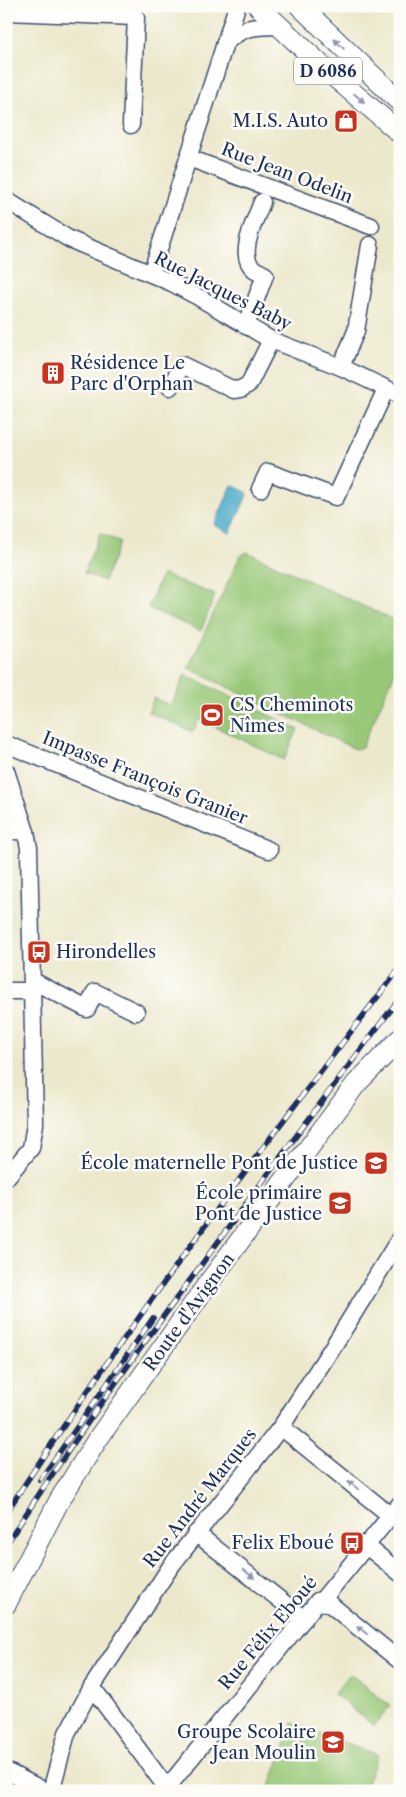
<svg xmlns="http://www.w3.org/2000/svg" width="406" height="1797" viewBox="0 0 406 1797" font-family="'Libre Caslon Text',serif">
	<style>
		.green { fill: #98c877; stroke: #5a7c6a }
		.water { fill: #4babca; stroke: #336d94 }
		.lines { fill: none; stroke-linecap: round; stroke-linejoin: round }
		.minor-casing { stroke: #3a4b6e; stroke-width: 19 }
		.major-casing { stroke: #3a4b6e; stroke-width: 22 }
		.minor { stroke: #fff; stroke-width: 16 }
		.major { stroke: #fff; stroke-width: 20 }
		.rail-casing { stroke: #1b2f5e; stroke-width: 5.5 }
		.rail { stroke: #fdfcf7; stroke-width: 4; stroke-dasharray: 11; stroke-linecap: butt }
		.oneway { fill: #8d97ae }
		.labels { text-anchor: middle; dominant-baseline: central; stroke-width: 5; stroke-linejoin: round; paint-order: stroke }
		.shield { fill: #fdfcf7; stroke: #5f6c8c; stroke-width: 1 }
		.shield-label { font-size: 16px; font-weight: bold; fill: #1b2f5e }
		.poi-label { font-size: 18px; fill: #1b2f5e; stroke: #fdfcf7; text-anchor: end }
		.street-label { font-size: 18px; fill: #1b2f5e; stroke: #fdfcf7 }
	</style>
	<rect width="100%" height="100%" fill="#fdfcf7"/>
	<filter id="ink" filterUnits="userSpaceOnUse"><feTurbulence type="fractalNoise" baseFrequency=".02" numOctaves="2"/><feDisplacementMap in="SourceGraphic" scale="10" xChannelSelector="R" yChannelSelector="G"/><feConvolveMatrix kernelMatrix="1 2 1 2 8 2 1 2 1" color-interpolation-filters="sRGB"/></filter>
	<filter id="wash" filterUnits="userSpaceOnUse"><feTurbulence type="fractalNoise" baseFrequency=".0096" numOctaves="4" result="noise"/><feDisplacementMap in="SourceGraphic" scale="20" xChannelSelector="R" yChannelSelector="G"/><feGaussianBlur stdDeviation="1.12" result="paint"/><feColorMatrix in="noise" values="0 0 0 0 0 0 0 0 0 0 0 0 0 0 0 0 0 1.4 0 .05"/><feComposite in="paint" operator="in"/></filter>
	<g filter="url(#wash)">
		<rect width="100%" height="100%" fill="#ece8cc"/>
		<g class="green">
			<path d="M100,533l20,9 -16,39 -20,-8z"/>
			<path d="M247,552l153,71v38l-38,86 -7,2 -167,-81 52,-112z"/>
			<path d="M162,574l53,21 -14,36 -53,-23z"/>
			<path d="M185,675l113,54 -14,31 -85,-41 -6,13 -45,-20 6,-14 17,8z"/>
			<path d="M350,1674l40,32 -16,20 -40,-32z"/>
			<path d="M293,1723l85,32 -14,36h-96z"/>
		</g>
		<path class="water" d="M232,485l16,8 -18,40 -16,-8z"/>
	</g>
	<g filter="url(#ink)">
		<g class="lines">
			<g class="minor-casing">
				<g id="minor">
					<path d="M6,12l130,5 -5,108"/>
					<path d="M225,43c20,-18 28,-16 54,-17"/>
					<path d="M189,158l182,68"/>
					<path d="M6,200l63,39 103,44 28,15 71,42 70,27 59,28"/>
					<path d="M151,274l86,-268"/>
					<path d="M246,326l19,-51c-3,-2 -8,-4 -11,-6 -18,-14 2,-50 8,-67"/>
					<path d="M341,367l15,-36 14,-86"/>
					<path d="M170,387l12,-22 52,25 7,-1 8,-5 22,-44"/>
					<path d="M260,489l8,-17 68,25 50,-108"/>
					<path d="M6,744l263,106"/>
					<path d="M6,771l20,61 3,16 6,276 -4,24 -25,30"/>
					<path d="M6,825l9,6 11,1"/>
					<path d="M33,981l54,28 8,-17 41,20"/>
					<path d="M6,991h27"/>
					<path d="M281,1427l110,89"/>
					<path d="M196,1533l108,86"/>
					<path d="M364,1544l36,29"/>
					<path d="M318,1601l13,4 69,56"/>
					<path d="M92,1687l77,104"/>
					<path d="M6,1771l39,20"/>
					<path d="M167,1788l151,-187 5,-2 77,-95"/>
					<path d="M51,1791l16,-58 25,-46 79,-121 110,-139 60,-93 59,-96"/>
				</g>
			</g>
			<g class="major-casing">
				<g id="major">
					<path d="M258,6l65,61 77,66"/>
					<path d="M300,6l100,96"/>
					<path d="M6,1604l53,-103 38,-61 110,-155 149,-201 44,-45"/>
				</g>
			</g>
			<use href="#minor" class="minor"/>
			<use href="#major" class="major"/>
			<g class="rail-casing">
				<g id="rail">
					<path d="M40,1480l113,-162"/>
					<path d="M6,1513c122,-188 257,-368 394,-545"/>
					<path d="M6,1545c56,-88 117,-174 179,-258 71,-97 142,-194 215,-289"/>
				</g>
			</g>
			<use href="#rail" class="rail"/>
		</g>
		<defs><path id="oneway-solid" d="M-6-.8H1V-3.2L6.5 0L1 3.2V.8H-6Z" transform="scale(1.25)"/></defs>
		<g class="oneway">
			<use href="#oneway-solid" transform="translate(339 44) rotate(-136)"/>
			<use href="#oneway-solid" transform="translate(359 98) rotate(41)"/>
			<use href="#oneway-solid" transform="translate(353 1485) rotate(-141)"/>
			<use href="#oneway-solid" transform="translate(249 1574) rotate(39)"/>
			<use href="#oneway-solid" transform="translate(362 1630) rotate(-141)"/>
		</g>
	</g>
	<defs>
		<g id="shop-square" transform="scale(1.25)"><rect x="-9" y="-9" width="18" height="18" rx="4" fill="#c8321e" stroke="#fdfcf7"/><path d="M-5-2.5h2.3a2.7 3.5 0 0 1 5.4 0H5L5.5 6h-11ZM-1.5-2.5h3a1.5 2.3 0 0 0-3 0Z" fill="#fff"/></g>
		<g id="building-square" transform="scale(1.25)"><rect x="-9" y="-9" width="18" height="18" rx="4" fill="#c8321e" stroke="#fdfcf7"/><path d="M-4-6H4V6H1V3H-1V6H-4ZM-2.5-4.3h1.7v1.8h-1.7ZM.8-4.3h1.7v1.8H.8ZM-2.5-1h1.7V.8h-1.7ZM.8-1h1.7V.8H.8Z" fill="#fff"/></g>
		<g id="stadium-square" transform="scale(1.25)"><rect x="-9" y="-9" width="18" height="18" rx="4" fill="#c8321e" stroke="#fdfcf7"/><path d="M0-5a6.5 5 0 1 0 0 10a6.5 5 0 1 0 0-10ZM-3.5-1.8h7v3.6h-7Z" fill="#fff"/></g>
		<g id="bus-square" transform="scale(1.25)"><rect x="-9" y="-9" width="18" height="18" rx="4" fill="#c8321e" stroke="#fdfcf7"/><path d="M-5-6H5V4H4V6H2V4H-2V6H-4V4H-5ZM-3.5-4V0h7V-4ZM-3.5 1.2v1.5H-2V1.2ZM2 1.2v1.5H3.5V1.2Z" fill="#fff"/></g>
		<g id="school-square" transform="scale(1.25)"><rect x="-9" y="-9" width="18" height="18" rx="4" fill="#c8321e" stroke="#fdfcf7"/><path d="M0-5L7-2L0 1L-7-2ZM-4 1L0 2.5L4 1V4Q0 6-4 4Z" fill="#fff"/></g>
	</defs>
	<g fill-rule="evenodd">
		<use href="#shop-square" x="346" y="121"/>
		<use href="#building-square" x="53" y="373"/>
		<use href="#stadium-square" x="212" y="715"/>
		<use href="#bus-square" x="39" y="952"/>
		<use href="#school-square" x="376" y="1163"/>
		<use href="#school-square" x="340" y="1203"/>
		<use href="#bus-square" x="352" y="1543"/>
		<use href="#school-square" x="333" y="1742"/>
	</g>
	<g class="labels">
		<rect class="shield" x="294" y="57.5" width="68" height="27" rx="4"/>
		<g class="shield-label">
			<text x="328" y="71">D 6086</text>
		</g>
		<g class="poi-label">
			<text x="328" y="121">M.I.S. Auto</text>
			<text x="70" y="363" text-anchor="start">Résidence Le<tspan x="70" dy="21">Parc d'Orphan</tspan></text>
			<text x="230" y="705" text-anchor="start">CS Cheminots<tspan x="230" dy="21">Nîmes</tspan></text>
			<text x="56" y="952" text-anchor="start">Hirondelles</text>
			<text x="358" y="1163">École maternelle Pont de Justice</text>
			<text x="322" y="1193">École primaire<tspan x="322" dy="21">Pont de Justice</tspan></text>
			<text x="334" y="1543">Felix Eboué</text>
			<text x="316" y="1732">Groupe Scolaire<tspan x="316" dy="21">Jean Moulin</tspan></text>
		</g>
		<g class="street-label">
			<text transform="translate(287 173) rotate(21)">Rue Jean Odelin</text>
			<text transform="translate(223 291) rotate(27)">Rue Jacques Baby</text>
			<text transform="translate(145 778) rotate(22)">Impasse François Granier</text>
			<text transform="translate(189 1312) rotate(-54)">Route d'Avignon</text>
			<text transform="translate(200 1498) rotate(-52)">Rue André Marques</text>
			<text transform="translate(268 1633) rotate(-50)">Rue Félix Eboué</text>
		</g>
	</g>
	<rect width="406" height="1797" fill="none" stroke="#fdfcf7" stroke-width="25"/>
</svg>
